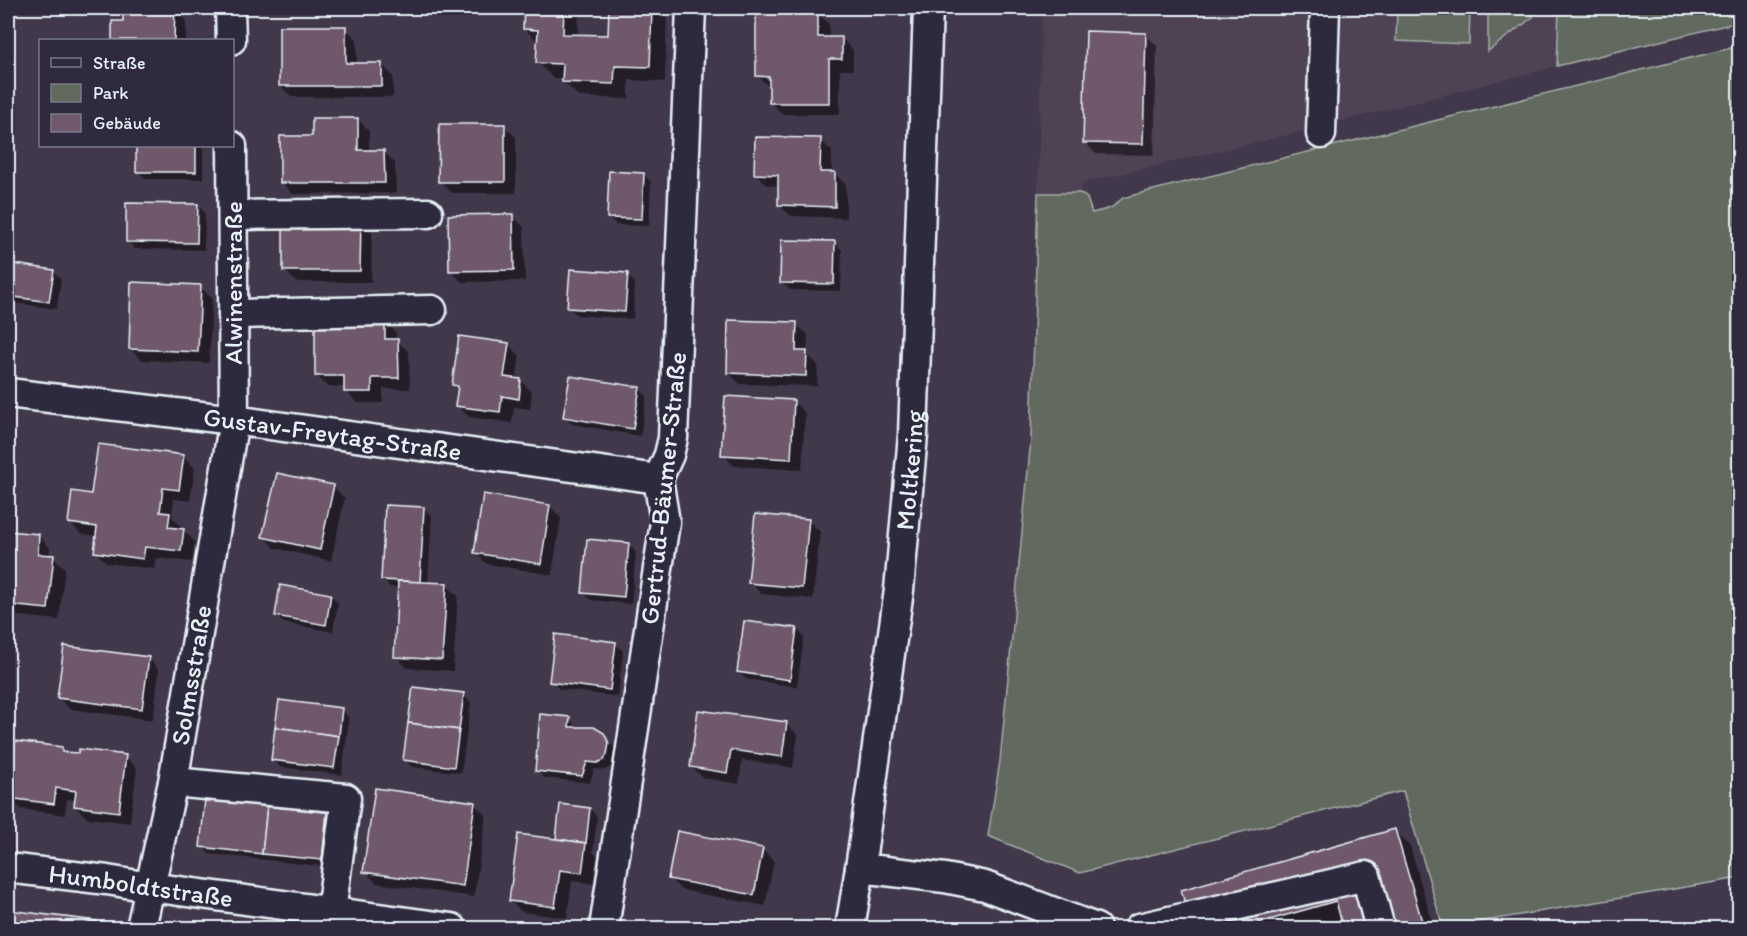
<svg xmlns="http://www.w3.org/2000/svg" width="1747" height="936" viewBox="0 0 1747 936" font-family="Itim,sans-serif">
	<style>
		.built { fill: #504255 }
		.green { fill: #626a5e; stroke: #a5aeab; stroke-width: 1.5 }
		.shadow { fill: #0007 }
		.building { fill: #70596c; stroke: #e8f1f8; stroke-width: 1.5 }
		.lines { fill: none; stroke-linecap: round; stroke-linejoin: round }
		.minor-casing { stroke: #e8f1f8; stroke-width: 33 }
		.minor { stroke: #2f2a3d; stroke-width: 28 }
		.labels { text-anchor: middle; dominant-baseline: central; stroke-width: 6; stroke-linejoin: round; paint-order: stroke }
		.street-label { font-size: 26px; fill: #e8f1f8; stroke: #2f2a3d }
	</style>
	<rect width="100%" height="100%" fill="#42384b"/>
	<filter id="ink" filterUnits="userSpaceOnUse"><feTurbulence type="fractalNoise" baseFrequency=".0167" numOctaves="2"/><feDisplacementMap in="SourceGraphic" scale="12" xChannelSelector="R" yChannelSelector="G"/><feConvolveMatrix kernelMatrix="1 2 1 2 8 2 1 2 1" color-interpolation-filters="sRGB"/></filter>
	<g filter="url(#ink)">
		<path class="built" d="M1042,8h517l-2,58 -282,72 -193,45 -2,10h-42z"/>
		<g class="green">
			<path d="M1397,8h73l-1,36 -73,-3z"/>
			<path d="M1488,8h45v9l-45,34z"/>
			<path d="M1559,8h180v14l-182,44z"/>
			<path d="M1739,46v832l-296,50 -40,-137 -323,82 -92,-37 12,-75 31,-322 7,-246h42l7,5 5,15 19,-5 12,-10 26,-7z"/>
		</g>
		<g class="shadow">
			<path d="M124,8l50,1 12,11v20h-72v-18h10z"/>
			<path d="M525,8h54l-1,28 31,1 2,-29h53l3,3 -2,71 -36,-2v19l-50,-2 -15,-15v-4h-11l-15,-15 1,-20 -15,-14z"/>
			<path d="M817,13l12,11v15h13l11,11v20h-13v44h-58l-12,-12 -1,-15 -11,-11z"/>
			<path d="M345,28l12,11v25h24l12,12v21h-101l-12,-11z"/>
			<path d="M1145,34l12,12 -3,109 -58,-1 -11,-12z"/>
			<path d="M358,119l11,12v21h15l11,11 1,30 -103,1 -12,-12 33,-44z"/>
			<path d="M504,126l12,11v56h-64l-12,-12z"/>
			<path d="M820,140l12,11v22l3,1 11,11v33l-55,-2 -12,-11 1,-19 -13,-1 -11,-11z"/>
			<path d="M138,146h65v33h-58l-7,-8z"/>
			<path d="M643,174l8,8 -2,44 -33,-1 -7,-8z"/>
			<path d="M197,205l8,8 -1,37 -69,-1 -8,-8z"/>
			<path d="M512,216l12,11 1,54 -63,1 -12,-12z"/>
			<path d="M360,218l12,12 -1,52h-75l-11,-12z"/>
			<path d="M834,242l8,8 -1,41 -51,-1 -8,-7z"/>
			<path d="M8,265l45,6 8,8 -4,30 -49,-7z"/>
			<path d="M627,275l8,8 -2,36 -56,-4 -8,-7z"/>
			<path d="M200,287l12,11 -3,65 -67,-3 -12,-11z"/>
			<path d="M385,321l11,12v7l13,12 1,37h-27v14h-26l-11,-12v-4h-18l-11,-11z"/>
			<path d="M796,324l12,11 -1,19 11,11 -1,21 -77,-2 -12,-12z"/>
			<path d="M508,344l12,12 -4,24 5,1 11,11 -2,17 -16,-2 -2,16 -43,-6 -12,-12 2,-15 -6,-5z"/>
			<path d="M639,388l8,8 -7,40 -68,-12 -7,-7z"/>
			<path d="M793,401l12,12 -3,57 -68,-4 -11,-12z"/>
			<path d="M183,456l12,12 -5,33 -16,-2 -2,18 9,9 -1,4h4l11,12 -3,20 -36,-4 -2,11 -47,-6 -12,-11 2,-16 -16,-2 -11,-11 22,-27z"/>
			<path d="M333,487l12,11 -14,63 -56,-13 -11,-11z"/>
			<path d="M550,506l11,12 -9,57 -65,-11 -12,-11z"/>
			<path d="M424,509l8,7 -4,68 18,1 12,11 -5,75 -46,-3 -11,-12 4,-68 -10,-1 -8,-7z"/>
			<path d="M808,520l12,12 -7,67 -52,-5 -11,-12z"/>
			<path d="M8,533l31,3 11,12 -1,8 4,1 12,11 -6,52 -51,-5z"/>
			<path d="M628,544l8,8 -5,52 -40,-4 -8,-8z"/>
			<path d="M331,595l7,8 -5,29 -49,-9 -8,-7z"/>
			<path d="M797,629l7,8 -7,50 -51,-8 -8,-7z"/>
			<path d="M616,644l7,7 -5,46 -59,-8 -8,-8z"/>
			<path d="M148,658l11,12 -6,50 -83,-11 -12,-11z"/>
			<path d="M463,695l8,7 -10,71 -49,-6 -8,-8z"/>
			<path d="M342,710l7,8 -7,57 -62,-8 -7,-8z"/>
			<path d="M569,719l8,9 26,7 8,8 5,9 -1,10 -4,5 -6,3 -11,-1 -4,14 -46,-5 -8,-8z"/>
			<path d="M786,724l12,11 -5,33 -51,-8 -3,24 -36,-6 -12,-11z"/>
			<path d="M62,748l5,6 58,3 12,11 -7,55 -43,-5 -12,-12 1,-6 -9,-1 -2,16 -44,-6 -12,-11z"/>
			<path d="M474,804l12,11 -12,82 -98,-14 -11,-12z"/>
			<path d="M590,809l7,8 -4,35 4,4 -4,28 -21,-3 -5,37 -45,-6 -12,-11 50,-60 -3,-3z"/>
			<path d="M327,813l7,8 -5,46 -120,-13 -7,-8z"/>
			<path d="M1395,831l15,15 24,82h-89l-3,-10 -17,5 5,5h-136z"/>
			<path d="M762,849l12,12 -9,45 -84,-16 -11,-11z"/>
			<path d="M8,911l88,11 6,6h-94z"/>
		</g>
		<g class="building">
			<path d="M123,8h52l-1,32h-62v-19h11z"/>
			<path d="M524,8h40l-1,26 45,1 1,-27h43l-2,59 -35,-1 -1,18 -52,-2 1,-18 -27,-1 2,-33 -15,-1z"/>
			<path d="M756,11h62v26h24v22h-13v44h-60v-26l-13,-1z"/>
			<path d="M279,26h67v37h36v23h-103z"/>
			<path d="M1086,31l60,2 -3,111 -60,-1z"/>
			<path d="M312,118h46v32h26l1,33h-105v-47h32z"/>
			<path d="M439,124h66v58h-67z"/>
			<path d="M755,137l66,1 -1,34h15v35l-57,-2v-30l-24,-1z"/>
			<rect x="136" y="146" width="60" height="26"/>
			<path d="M609,171l35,2 -2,46 -35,-1z"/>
			<path d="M126,203l72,1 -1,39 -71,-1z"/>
			<path d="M513,214l1,56 -65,1 -1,-56z"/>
			<path d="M283,216l78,1 -1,54h-77z"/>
			<path d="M781,240l54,1 -1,43 -54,-1z"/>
			<path d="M8,263l46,7 -5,32 -41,-6z"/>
			<path d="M570,269l58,4 -3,39 -58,-4z"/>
			<path d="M131,282l70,3 -3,67 -69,-3z"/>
			<path d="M315,320h70v19h13l1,39h-27v14h-28v-16h-29z"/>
			<path d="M728,320l69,2 -1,29h11l-1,25 -79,-3z"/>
			<path d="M459,336l50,7 -5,34 17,2 -2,20 -17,-3 -2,16 -45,-6 3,-20 -6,-1z"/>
			<path d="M570,376l70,11 -7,42 -70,-12z"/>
			<path d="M725,396l69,4 -3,59 -70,-4z"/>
			<path d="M98,444l86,11 -5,35 -16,-2 -3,24 10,1 -2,14 16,2 -3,22 -36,-4 -2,12 -49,-7 3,-25 -29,-4 4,-32 19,3z"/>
			<path d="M277,473l57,12 -14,65 -58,-13z"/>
			<path d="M483,494l67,11 -9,59 -67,-11z"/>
			<path d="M385,505l39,2 -4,75 -39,-2z"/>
			<path d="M755,514l54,5 -7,69 -54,-5z"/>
			<path d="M8,531l31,3 -1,20 16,1 -6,54 -40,-4z"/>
			<path d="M587,539l42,4 -5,54 -42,-4z"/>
			<path d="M398,581l49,2 -5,77 -48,-3z"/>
			<path d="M280,585l51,9 -5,31 -51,-9z"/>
			<path d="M744,621l53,7 -7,52 -53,-8z"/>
			<path d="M555,634l61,8 -6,48 -61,-8z"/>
			<path d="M64,646l85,11 -7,52 -85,-11z"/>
			<path d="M413,687l51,6 -5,37 -51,-7z"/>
			<path d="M279,700l63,8 -3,28 -64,-9z"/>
			<path d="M698,710l89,12 -5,35 -51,-7 -4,23 -37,-6z"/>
			<path d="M540,714l30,3 -1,10h25l10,6 5,10 -2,11 -3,6 -7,3 -10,-1 -5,14 -47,-5z"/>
			<path d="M408,723l51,7 -5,37 -51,-7z"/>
			<path d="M275,727l64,9 -5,32 -63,-8z"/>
			<path d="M15,741l47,6v5l16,1 1,-4 47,6 -7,57 -45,-6 2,-15 -20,-3 -2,16 -46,-6z"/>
			<path d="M375,788l100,14 -12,84 -100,-14z"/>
			<path d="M205,799l62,7 -5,48 -62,-7z"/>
			<path d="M560,804l30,4 -4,35 -30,-4z"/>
			<path d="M267,806l60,6 -5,48 -60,-6z"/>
			<path d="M1395,829l29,99h-81l-7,-27 -95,27h-49l-11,-38z"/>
			<path d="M677,831l86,17 -9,47 -86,-16z"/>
			<path d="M518,834l68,9 -4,30 -22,-3 -5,37 -46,-6z"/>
			<path d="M8,910l89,11 -1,7h-88z"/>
			<path d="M1324,921l3,7h-31z"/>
		</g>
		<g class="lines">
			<g class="minor-casing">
				<g id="minor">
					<path d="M230,8l1,32"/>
					<path d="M1321,134l4,-126"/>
					<path d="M233,215l195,-2"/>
					<path d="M233,314l199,-4"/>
					<path id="s1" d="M8,393l226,27 424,59"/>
					<path d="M173,782l173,16 -17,130"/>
					<path id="s2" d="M8,868l99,12 43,7 302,41"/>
					<path d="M860,868l85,10 40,8 111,42"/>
					<path id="s3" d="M141,928l32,-146 61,-362 -2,-274"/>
					<path d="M604,928l61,-406 -7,-43 11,-24 4,-17 18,-430"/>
					<path id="s4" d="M850,928l10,-60 39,-278 14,-155 15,-427"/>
					<path d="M1139,928l227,-52 14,52"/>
				</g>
			</g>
			<use href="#minor" class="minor"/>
		</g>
	</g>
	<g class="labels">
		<g class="street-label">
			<text transform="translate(233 283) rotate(-90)">Alwinenstraße</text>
			<text stroke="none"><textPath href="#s1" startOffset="327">Gustav-Freytag-Straße</textPath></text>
			<text stroke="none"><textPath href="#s4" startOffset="462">Moltkering</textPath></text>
			<text transform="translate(663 488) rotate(-84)">Gertrud-Bäumer-Straße</text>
			<text stroke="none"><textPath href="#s3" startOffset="258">Solmsstraße</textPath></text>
			<text stroke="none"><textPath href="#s2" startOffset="134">Humboldtstraße</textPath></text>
		</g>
	</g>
	<rect width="1747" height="936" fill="none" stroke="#2f2a3d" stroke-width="30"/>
	<rect x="15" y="15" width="1717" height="906" fill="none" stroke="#e8f1f8" stroke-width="2" filter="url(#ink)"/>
	<rect x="39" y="39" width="195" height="108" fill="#2f2a3d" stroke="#797a88" stroke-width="1.5"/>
	<rect x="51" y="58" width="30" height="9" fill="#2f2a3d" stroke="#797a88" stroke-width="1.5"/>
	<text x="93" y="69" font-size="18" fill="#e8f1f8">Straße</text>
	<rect x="51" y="84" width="30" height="18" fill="#626a5e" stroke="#797a88" stroke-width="1.5"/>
	<text x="93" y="99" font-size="18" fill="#e8f1f8">Park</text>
	<rect x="51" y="114" width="30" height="18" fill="#70596c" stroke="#797a88" stroke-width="1.5"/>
	<text x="93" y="129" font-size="18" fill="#e8f1f8">Gebäude</text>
</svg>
